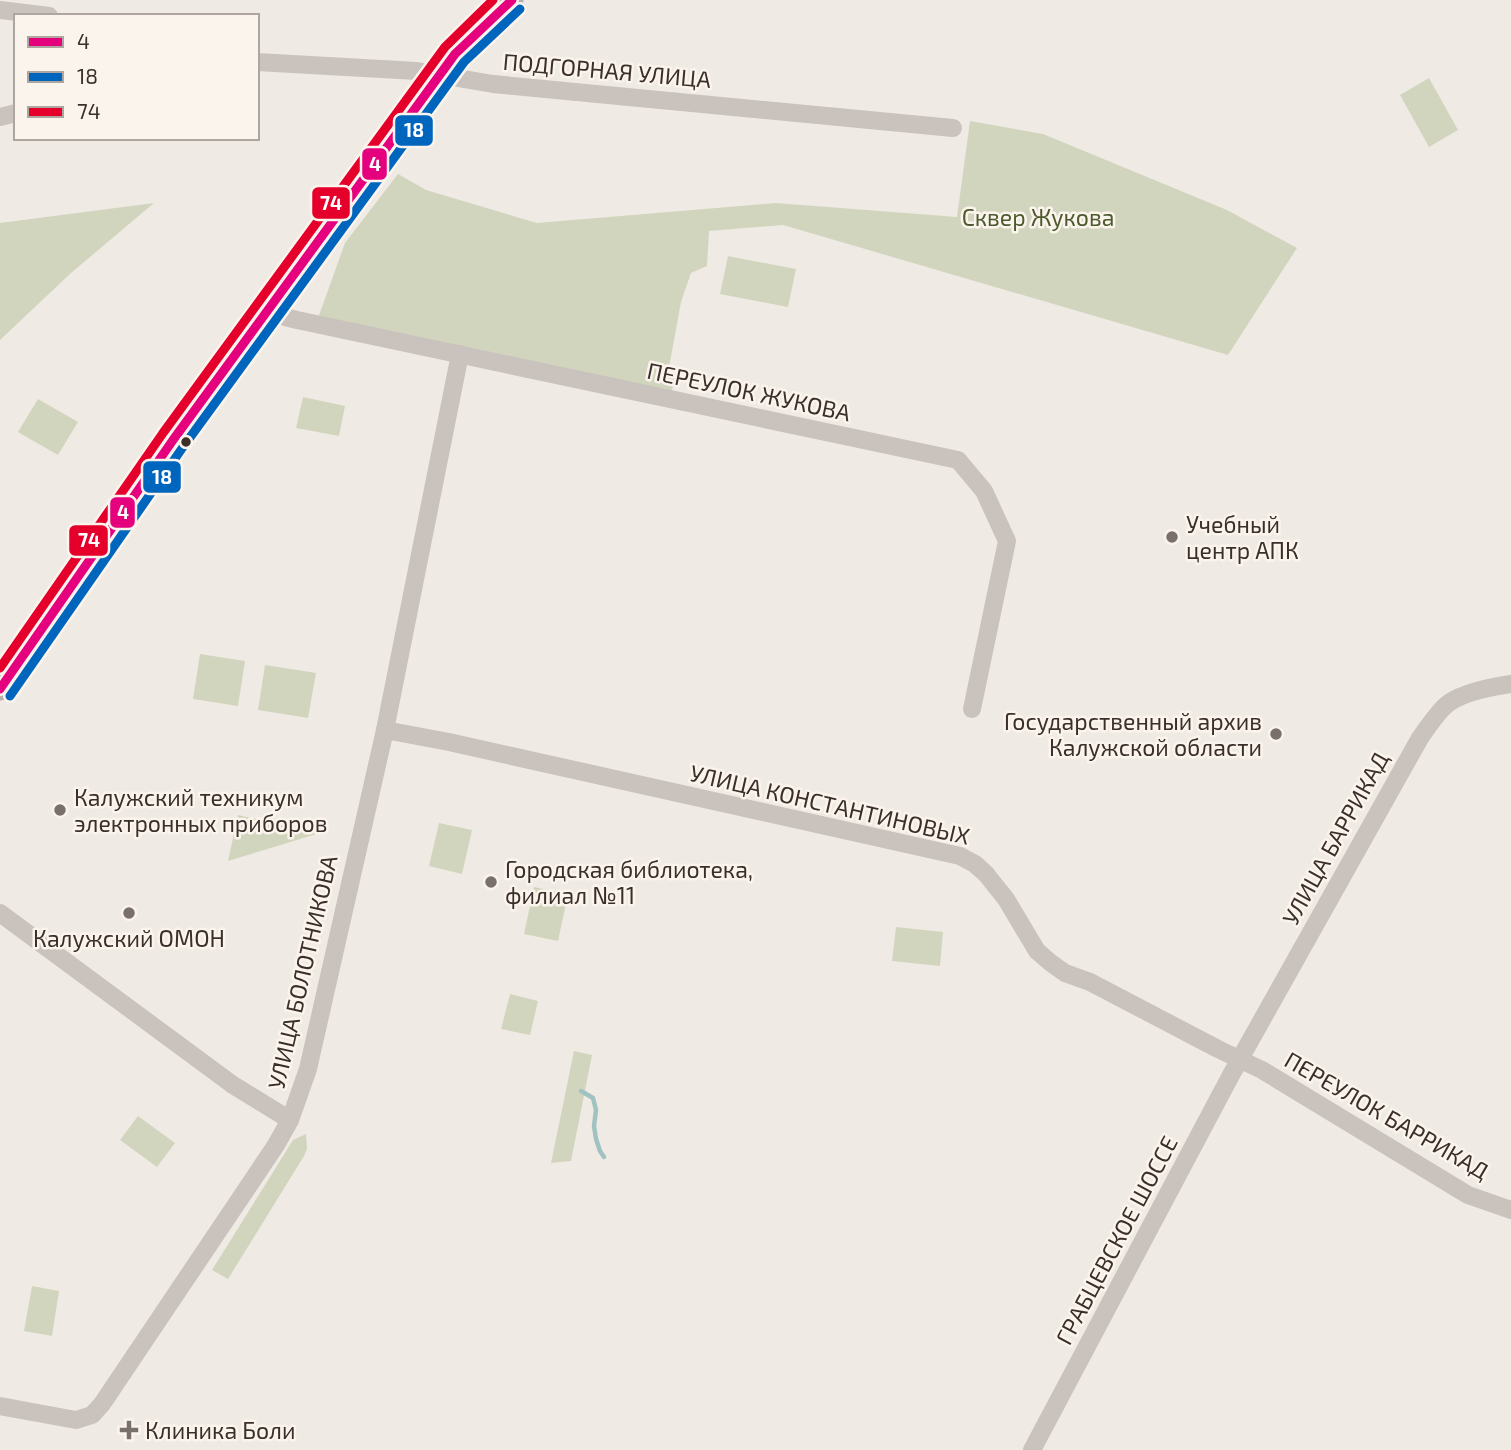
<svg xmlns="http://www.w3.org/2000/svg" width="1511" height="1450" viewBox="0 0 1511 1450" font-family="'Exo 2',sans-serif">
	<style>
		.green { fill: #d2d5be }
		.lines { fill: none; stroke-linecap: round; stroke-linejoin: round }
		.stream { stroke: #a0c3c1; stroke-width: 4.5 }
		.minor { stroke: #c9c2bd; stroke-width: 18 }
		.major { stroke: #b8b0ac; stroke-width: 23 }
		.bus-1-casing { stroke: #fbf4ed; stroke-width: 14 }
		.bus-2-casing { stroke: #fbf4ed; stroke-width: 14 }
		.bus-3-casing { stroke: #fbf4ed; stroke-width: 14 }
		.bus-1 { stroke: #e5007d; stroke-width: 9 }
		.bus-2 { stroke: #0065bd; stroke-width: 9 }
		.bus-3 { stroke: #e4002b; stroke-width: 9 }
		.bus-dot { fill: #3b2f2a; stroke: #fbf4ed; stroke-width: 2.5 }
		.poi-dot { fill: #7a706b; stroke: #fbf4ed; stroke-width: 2.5 }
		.labels { text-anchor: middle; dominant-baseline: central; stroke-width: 5; stroke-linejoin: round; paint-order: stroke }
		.street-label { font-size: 23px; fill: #3b2f2a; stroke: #fbf4ed }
		.park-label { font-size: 23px; fill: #4c5a2d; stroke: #fbf4ed }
		.poi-label { font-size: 23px; fill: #3b2f2a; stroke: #fbf4ed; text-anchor: start }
		.line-badge { stroke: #fbf4ed; stroke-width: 2.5 }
		.badge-label { font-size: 19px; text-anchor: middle; font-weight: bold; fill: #fff }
	</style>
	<rect width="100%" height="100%" fill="#f0eae4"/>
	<g class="green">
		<path d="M1429,78l29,52 -29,17 -29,-52z"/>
		<path d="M970,121l73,13 184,76 70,38 -69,107 -445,-130 -74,6 -2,35 -16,7 -10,29 -13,71 9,4 -6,15 -353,-74 27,-75 53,-69 28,16 111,33 239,-20 181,14z"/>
		<path d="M154,203l-83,70 -71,67v-117z"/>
		<path d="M728,256l68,13 -8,38 -68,-13z"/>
		<path d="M303,397l42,9 -6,30 -43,-8z"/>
		<path d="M38,399l40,23 -20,33 -40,-23z"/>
		<path d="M200,654l45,7 -7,45 -45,-7z"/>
		<path d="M265,665l51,8 -8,45 -50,-8z"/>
		<path d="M238,815l82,18 -92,28z"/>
		<path d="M439,823l33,7 -10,44 -33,-8z"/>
		<path d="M534,887l34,7 -10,47 -34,-7z"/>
		<path d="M896,927l47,5 -3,34 -48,-5z"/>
		<path d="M510,994l28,7 -8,34 -29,-6z"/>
		<path d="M574,1051l18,4 -21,106 -20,2z"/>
		<path d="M138,1116l37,27 -18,24 -37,-27z"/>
		<path d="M306,1134l1,15 -3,7 -76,123 -16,-9 81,-130z"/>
		<path d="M32,1286l27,5 -7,45 -28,-5z"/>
	</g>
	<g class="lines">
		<path class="stream" d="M581,1091l12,7 3,12 -2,16 2,13 4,12 4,6"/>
		<g class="minor">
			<path d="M0,10l49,6"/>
			<path d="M257,62l160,9 76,13 460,44"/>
			<path d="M0,117l16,-4"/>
			<path d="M271,308l14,9 12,3 661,140 26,31 23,50 -35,168"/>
			<path d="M385,730l64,12 511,114 15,8 11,10 20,25 31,52 14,12 14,10 25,9 128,67 44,21 206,125 43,15"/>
			<path d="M0,913l233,172 57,35"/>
			<path d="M0,1406l76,14 16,-5 10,-11 174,-259 14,-25 18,-51 77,-339 75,-376"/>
			<path d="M1032,1450l199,-375 189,-337c7,-10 15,-22 24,-31 14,-14 47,-20 67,-23"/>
		</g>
		<path class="major" d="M0,689l173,-249 282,-386 46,-45 11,-9"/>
		<g class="bus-1-casing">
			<path id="bus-1" d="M0,689l173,-249 282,-386 57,-54"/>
		</g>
		<g class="bus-2-casing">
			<path id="bus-2" d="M10,696l173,-249 281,-385 56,-53"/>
		</g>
		<g class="bus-3-casing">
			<path id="bus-3" d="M0,668l163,-235 282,-386 48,-47"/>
		</g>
		<use href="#bus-1" class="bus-1"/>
		<use href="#bus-2" class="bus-2"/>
		<use href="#bus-3" class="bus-3"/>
	</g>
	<circle class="bus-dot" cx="186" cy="442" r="6"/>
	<g class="poi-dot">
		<circle cx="1172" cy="537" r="7"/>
		<circle cx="1276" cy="734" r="7"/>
		<circle cx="60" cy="810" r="7"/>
		<circle cx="491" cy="882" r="7"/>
		<circle cx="129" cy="913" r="7"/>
		<path d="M125.5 1419.5h7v7h7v7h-7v7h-7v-7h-7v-7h7z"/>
	</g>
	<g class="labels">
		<g class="street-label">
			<text transform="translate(607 70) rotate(5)">ПОДГОРНАЯ УЛИЦА</text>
			<text transform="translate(749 391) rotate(12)">ПЕРЕУЛОК ЖУКОВА</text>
			<text transform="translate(830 804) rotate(13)">УЛИЦА КОНСТАНТИНОВЫХ</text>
			<text transform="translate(1335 838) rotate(-61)">УЛИЦА БАРРИКАД</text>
			<text transform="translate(302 972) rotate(-77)">УЛИЦА БОЛОТНИКОВА</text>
			<text transform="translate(1387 1115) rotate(30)">ПЕРЕУЛОК БАРРИКАД</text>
			<text transform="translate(1116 1240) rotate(-62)">ГРАБЦЕВСКОЕ ШОССЕ</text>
		</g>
		<g class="park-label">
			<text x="1038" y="217">Сквер Жукова</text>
		</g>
		<g class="poi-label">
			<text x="1186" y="524">Учебный<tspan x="1186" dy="26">центр АПК</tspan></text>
			<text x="1262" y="721" text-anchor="end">Государственный архив<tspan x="1262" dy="26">Калужской области</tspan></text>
			<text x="74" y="797">Калужский техникум<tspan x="74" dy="26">электронных приборов</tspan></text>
			<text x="505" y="869">Городская библиотека,<tspan x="505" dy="26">филиал №11</tspan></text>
			<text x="129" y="938" text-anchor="middle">Калужский ОМОН</text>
			<text x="145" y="1430">Клиника Боли</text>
		</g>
	</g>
	<g class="line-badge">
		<rect x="394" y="114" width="40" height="33" rx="7" fill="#0065bd"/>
		<rect x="361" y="147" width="27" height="34" rx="7" fill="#e5007d"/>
		<rect x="311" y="186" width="40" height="34" rx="7" fill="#e4002b"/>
		<rect x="142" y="460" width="40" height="34" rx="7" fill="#0065bd"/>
		<rect x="109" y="496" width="27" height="33" rx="7" fill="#e5007d"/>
		<rect x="68" y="524" width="41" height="33" rx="7" fill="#e4002b"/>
	</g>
	<g class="badge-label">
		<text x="414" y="137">18</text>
		<text x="375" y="171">4</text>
		<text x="331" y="210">74</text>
		<text x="162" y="484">18</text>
		<text x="123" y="519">4</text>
		<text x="89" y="547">74</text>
	</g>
	<rect x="14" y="14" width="245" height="126" fill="#fbf4ed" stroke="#aea59f" stroke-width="2"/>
	<rect x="28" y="37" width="35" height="10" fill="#e5007d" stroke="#aea59f" stroke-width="2"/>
	<text x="77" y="49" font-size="21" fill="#3b2f2a">4</text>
	<rect x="28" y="72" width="35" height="10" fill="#0065bd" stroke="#aea59f" stroke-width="2"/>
	<text x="77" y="84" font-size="21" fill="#3b2f2a">18</text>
	<rect x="28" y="107" width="35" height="10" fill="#e4002b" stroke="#aea59f" stroke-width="2"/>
	<text x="77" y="119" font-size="21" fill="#3b2f2a">74</text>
</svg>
